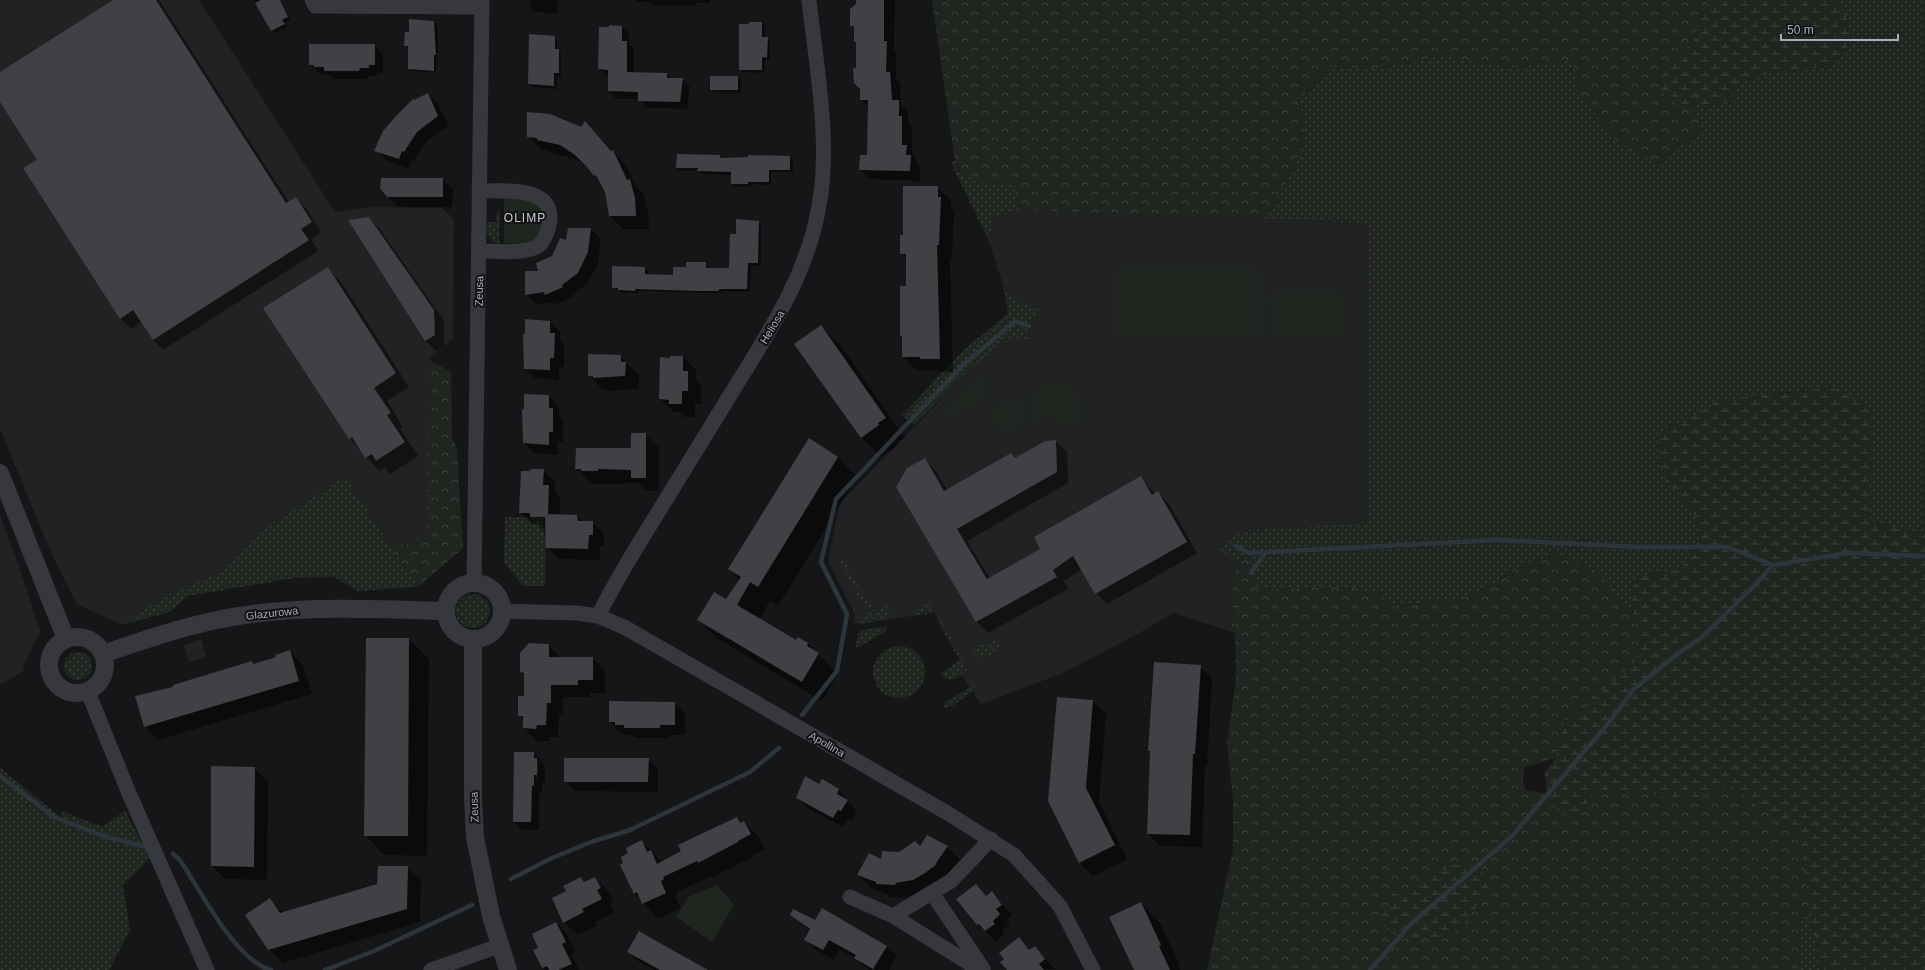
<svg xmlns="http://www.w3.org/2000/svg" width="1925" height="970" viewBox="0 0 1925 970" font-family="Helvetica,sans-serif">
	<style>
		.built { fill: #222225 }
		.grass { fill: url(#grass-dots) }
		.forest { fill: url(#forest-crowns) }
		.wetland { fill: url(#wetland-marsh) }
		.green { fill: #1e261f }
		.shadow { fill: #0007; fill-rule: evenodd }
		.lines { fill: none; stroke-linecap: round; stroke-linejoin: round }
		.stream { stroke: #2c353c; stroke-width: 4.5 }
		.building { fill: #404145 }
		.minor { stroke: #37383d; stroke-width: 15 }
		.tertiary { stroke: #37383d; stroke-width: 18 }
		.labels { text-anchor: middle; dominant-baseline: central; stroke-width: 4; stroke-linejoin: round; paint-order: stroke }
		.street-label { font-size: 11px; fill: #a8adb8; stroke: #111113 }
		.neighbourhood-label { font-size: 12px; letter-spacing: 1px; fill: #c9ccd4; stroke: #111113 }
	</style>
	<defs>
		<pattern id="grass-dots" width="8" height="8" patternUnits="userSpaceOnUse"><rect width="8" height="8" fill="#1e261f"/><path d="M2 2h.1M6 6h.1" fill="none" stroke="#3c433d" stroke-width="1.8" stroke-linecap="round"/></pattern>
		<pattern id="forest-crowns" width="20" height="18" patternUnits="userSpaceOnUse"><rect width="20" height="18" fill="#1e261f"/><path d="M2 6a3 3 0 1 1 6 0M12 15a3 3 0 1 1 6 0" fill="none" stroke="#3c433d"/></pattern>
		<pattern id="wetland-marsh" width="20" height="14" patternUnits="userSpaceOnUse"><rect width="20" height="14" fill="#1e261f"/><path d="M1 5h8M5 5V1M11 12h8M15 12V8" fill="none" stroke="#3c433d"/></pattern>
	</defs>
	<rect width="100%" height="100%" fill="#161618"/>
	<g class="built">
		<path d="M0,0h199l136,212 36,-5 71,1 12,11 -1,120 -25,20 -2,183 -35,4 -46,-69 -80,51 -41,42 -52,23 -28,16 -22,16 -45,-21 -24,-47 -53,-128z"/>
		<path d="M1020,210l349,13 -2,299 -127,9 -20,19 16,12v17l-3,6 -1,47 -59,-19 -39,23 -71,37 -82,31 -27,-40 7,-4 -27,-48 -74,12 -6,-1 1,-8 -27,-54 12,-58 135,-138 37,-29 14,5 13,-32 -18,-7 -18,-17 -14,-44 4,-24z"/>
		<path d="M0,515l18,48 22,68 -17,36 1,3 -24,15z"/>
		<path d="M201,639l5,18 -17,5 -5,-17z"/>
	</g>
	<g class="grass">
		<path d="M1835,0h90v535l-55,-14 -1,-37 4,-37 -42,-59 -53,5 -116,84 29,30 11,29 -21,32 -39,8 -12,13 3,22 -39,-42 -40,-16 -36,16 -48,27 -76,11 -14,-13 -109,-5 -16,-3 -7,-29 -12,5 -16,-12 20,-19 127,-9 2,-299 -104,-4 24,-40 17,-44 -7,-35 31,-34 42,3 71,-13 68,12 63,-8 5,34 123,36 -11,-26 20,3 21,-9 10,-17 26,-7 60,-8 18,-50z"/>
		<path d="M955,161l4,10 46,11 6,-1 9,29 -27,7 -4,24 -35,-72 -3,-7z"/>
		<path d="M497,212h3l-1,31 -8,-2 -4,-7v-12h9z"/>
		<path d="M1003,285l18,17 18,7 -13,32 -14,-4 -37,28 -61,60 -12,-10 62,-65 44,-37z"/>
		<path d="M345,477l73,110 -60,4 -24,-14 -39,1 -107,18 -19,16 -47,13 22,-16 28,-16 52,-23 41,-42z"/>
		<path d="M505,517l38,1 1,17h2l-1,51h-22l-19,-24z"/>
		<path d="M841,556l30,51 -8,3v-5l-23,-42z"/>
		<circle cx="473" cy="611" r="17"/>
		<path d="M929,601l6,9 -4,3 -24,4z"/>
		<path d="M886,604l4,7 -1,8 -28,4 1,-6z"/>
		<path d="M940,618l27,49 -2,5 -12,8 -10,-2 -2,-5 19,-13 -23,-40z"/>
		<path d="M888,626l-3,6 -30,17 3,-15 5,-4z"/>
		<path d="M997,640l4,9 -19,10 -7,-3 -2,-5 2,-4z"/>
		<circle cx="899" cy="672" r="26"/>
		<circle cx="78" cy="666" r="14"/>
		<path d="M974,684l1,5 -21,16 -10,3 1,-7 8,-3z"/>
		<path d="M0,768l62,50v-7l41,16 22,-17 25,48 -27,28 7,44 -21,40h-109z"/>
		<path d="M1809,901l11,69h-20l-2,-32z"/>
	</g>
	<g class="forest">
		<path d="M932,0h780l-15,23v11l-12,16 -14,11 9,44 11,-1 11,26 -43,34 -43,-23 -37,-47 -6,-34 -62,8 -68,-12 -71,13 -42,-3 -31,34 7,35 -17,44 -24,40 -245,-9 -9,-29c-22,6 -47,2 -56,-20z"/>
		<path d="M428,359l23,13 1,66 5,11 6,99 -45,39 -27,-41 35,-4z"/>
		<path d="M1554,553l40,16 39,42 11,28 -8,22 -56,50 -15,7 -9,40 -31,9 -2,11 2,12 22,4 10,17 40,-22 98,10 36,-15 30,25 36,18 12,74 -11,37 2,32h-593l26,-121v-49l-6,-56 9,-65 -1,-47h-3l1,-47 3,-6v-17l12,-5 8,29 15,3 79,-2 30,7 14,13 76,-11 48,-27z"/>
	</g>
	<g class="wetland">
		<path d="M1712,0h123l11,16 7,20 -9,19 -16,11 -60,8 -26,7 -10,17 -21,9 -20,-3 -11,1 -14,-6 -6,-12 4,-13 7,-13 14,-11 12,-15v-11z"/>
		<path d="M1831,388l31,13 11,14v32l-4,37 1,37 55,14v435h-105l-23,-143 -36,-18 -30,-24 -36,14 -98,-10 -21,30 -19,-8 -10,-17 -2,-22 11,-14 9,-40 15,-7 55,-50 9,-22 -11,-28 -3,-22 12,-13 39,-8 21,-32 -11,-29 -29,-30 -2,-39 15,-14 48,-25z"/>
		<path d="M1456,864l25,3 8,21 -22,32 -21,18 -45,1 -19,-14 -2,-10 22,-24 21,-15z"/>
	</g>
	<g class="green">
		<path d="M504,197h16l20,8 4,14 -8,21 -13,4 -19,-1z"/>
		<rect x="1115" y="268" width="144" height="70"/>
		<path d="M1341,291v46h-72l-1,-45z"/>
		<path d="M983,374l6,7 -7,22 -35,14 -3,-8z"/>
		<path d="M1050,381l15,2 18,19 -4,19 -10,6 -22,-11 -17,8 -1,-32z"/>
		<path d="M1011,395l9,7v26l-18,9 -11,-19 5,-11z"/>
		<path d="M717,885l17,20 -22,37 -36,-25 13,-21z"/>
	</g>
	<g class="shadow">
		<path d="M115,0h44l130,203 7,-5 10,10 15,24 -10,7 7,12 -155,99 -10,-10 -11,-19 -11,8 -10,-10 -96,-151 13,-8 -38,-60v-26z"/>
		<path d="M254,0h26l11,20 -6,3 2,4 -12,6 -12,-15z"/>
		<path d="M530,0h32v1h-4v13l-24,-2 -3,-3z"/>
		<path d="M635,0h75v3h-15v3l-44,-1 -3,-3h-11z"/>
		<path d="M861,0h34l-1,49 2,3v28l4,3 1,21 7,7v12l4,4v25l4,5v5l4,4v15l-50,-2 -10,-10 8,-13 1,-49 -8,-7 -4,-31v-25l-2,-2v-13l-4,-4z"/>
		<path d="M434,22l3,3 1,21 -2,27 -24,-2 -3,-3 -1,-20 -3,-3z"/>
		<path d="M762,23l3,3v12l5,3v19h-5l-1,13 -21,-1 -3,-3v-45z"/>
		<path d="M622,27l7,7v10l5,6v23l33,1 5,5h10l8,8 -3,22 -40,-1 -8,-9h-23l-7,-8v-14l-10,-8z"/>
		<path d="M554,37l3,3v10l4,3v23h-4v13l-25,-2 -3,-3z"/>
		<path d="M375,45l8,9v19h-6v3h-9l-1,3h-34l-3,-4 -12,-2 -8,-9z"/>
		<path d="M711,77h27l3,3v13l-27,-1 -3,-3z"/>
		<path d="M428,94l10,10 10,22 -22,16 -12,19 -2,-1 -3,9 -23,-9 -10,-10 38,-48z"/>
		<path d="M585,122l41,43 10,21 7,7 5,19 1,17h-26l-13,-13 -4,-24 -6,-11 -7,-9 -15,-12 -27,-7 -2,-2 -7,-1 -14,-13 54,-9z"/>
		<path d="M719,156l3,3 68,-2 3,3v12h-22v13l-20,-1v3h-16l-3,-3v-9l-30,-1 -4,-3h-18l-3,-3z"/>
		<path d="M442,179l11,10 -1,18h-54l-11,-11z"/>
		<path d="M937,187l14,13v8l3,3 -2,47h-2l3,114 -37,-2 -13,-14v-18l-2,-2v-49h6v-28l-6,-6 3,-17z"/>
		<path d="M368,218l11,10 65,93v25l-8,5 -10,-10 -77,-120z"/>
		<path d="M758,222l3,3v41h-10l-1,26 -28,-1v2l-84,-2v2h-16l-9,-5 32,-20 3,3v4l26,1 13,-8 19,-5 3,6h21l7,-34z"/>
		<path d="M569,229h22l10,10 -3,24 -10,20 -16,12v2l-16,8 -3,-3 -17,2 -10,-10 13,-22 28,-31z"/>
		<path d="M328,269l13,13 68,105 -22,14 16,26 -3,2 18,27 -28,18 -5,-6 -6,3 -29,-33z"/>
		<path d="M550,322l10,10v8l4,4v23h-5v13l-24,-2 -10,-10z"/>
		<path d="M821,326l20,20 64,92 -8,5 1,2 -17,12 -20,-20z"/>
		<path d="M620,356l19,20 -1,13 -30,2 -6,-2 -13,-14z"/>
		<path d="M683,357l13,13v10l5,6v18h-6v13h-11l-5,-5h-5l-14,-13 1,-41z"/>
		<path d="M549,396l10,10v9l4,4v23h-5v13l-24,-2 -10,-10 1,-33z"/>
		<path d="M645,434l14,14v43h-13l-8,-8 -43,1 -5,-2 -14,-14 56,-19z"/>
		<path d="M1056,441l11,11 1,31 -101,58 23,38 51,-29 100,-72 14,16 3,-1 11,11 28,49 -90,51 -11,-11 -14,-24 -18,12 4,8 -80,44 -11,-11 -80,-135 28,-27 11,11 11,19 64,-36 5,5z"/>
		<path d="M838,457l19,20 -79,129 -8,-5 -11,19 37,21 2,-3 10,6 30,30 -16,27 -104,-62 -20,-19 28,-20 14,-20 -10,-11z"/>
		<path d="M543,470l12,12v10l5,5v19h17l6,6h9l12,12v12h-4v14l-41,-1 -12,-12 -1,-18h-4l-4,-5h-6l-12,-12z"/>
		<path d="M409,639l20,20 -2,197 -43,-1 -19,-20z"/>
		<path d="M548,645l13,13h32l12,12v23h-15v4h-27v18h-4l-1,22h-9v4h-12l-13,-13v-7l-5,-6 6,-18v-21l-4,-4z"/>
		<path d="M289,651l14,14 9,29 -154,46 -13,-14 30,-38 77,-25 1,1 24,-7z"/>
		<path d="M1200,666l12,12 -5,88h-2l-3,81 -42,-1 -12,-12 3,-81 -2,-2z"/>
		<path d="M1093,701l13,14 -7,87 28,57 -34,17 -13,-13 -31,-62z"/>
		<path d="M675,703l10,10v22h-15v3h-35l-3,-3h-6l-6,-3 -10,-10z"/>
		<path d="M515,753h19l8,8 3,6v16h-3v10h-3v37h-17l-8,-8zM536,760h2v20h-2z"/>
		<path d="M648,759l10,10v23l-83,-1 -10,-10z"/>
		<path d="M254,768l14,13 -1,99 -42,-1 -13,-13z"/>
		<path d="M822,780l17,10 18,21 -5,10 -4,-2 -5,8 -36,-19 -10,-10 22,-13z"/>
		<path d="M737,818l5,5 2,-1 15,15 6,12 -13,7 1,1 -40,20 -1,-1 -35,16 1,2 -3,2 6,12 -23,11 -24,-26 -4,-39 12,-13 20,22z"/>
		<path d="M927,836l20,11 14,14 -12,16 -22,16 -19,3v2l-18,-1 -3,-3 -16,-6 -13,-13 42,-21 20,-7z"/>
		<path d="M407,867l14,13 -1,42 -137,41 -14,-14v-50l14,14 95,-28z"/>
		<path d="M581,878l4,4 10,-4 13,13 6,11 -4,2 4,9 -19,9 1,4 -18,9 -14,-13 3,-31z"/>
		<path d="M976,885l11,12 5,-4 20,22 -6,5 4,5 -8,6 2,3 -8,7 -18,-16 -20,-26z"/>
		<path d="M1141,903l19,20 20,42 -2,1 2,4h-45z"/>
		<path d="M791,915l25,6 70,25 11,10 -8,14h-20l-13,-11 -17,-10 -6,11 -18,-11 -10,-10 5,-8z"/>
		<path d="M556,923l10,10 9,19 -4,2 8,16h-34l-2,-2 -3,-20z"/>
		<path d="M1019,939l11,12 5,-4 20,22 -41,1z"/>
		<path d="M628,951l78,19h-52l-16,-9z"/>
	</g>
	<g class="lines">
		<g class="stream">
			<path d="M1236,546l13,7 248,-13 143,7h87l46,18 75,-12 77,3"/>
			<path d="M1251,573l15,-21"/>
			<path d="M802,715l35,-44 10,-57 -26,-52 15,-63 126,-133 53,-45 14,5"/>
			<path d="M0,776l54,41 52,20 41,10"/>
			<path d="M173,854l7,6c20,30 56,101 91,110"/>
			<path d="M511,879l41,-21 39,-16 39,-12 120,-58 29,-24"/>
			<path d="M325,970l49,-19 98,-46"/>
			<path d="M1370,970l42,-47 100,-87 99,-116 23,-31 42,-34 26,-18 50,-49 21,-23"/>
		</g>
	</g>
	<g class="building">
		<path d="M113,0h43l130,203 10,-6 16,25 -11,7 8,11 -156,100 -20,-30 -13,9 -97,-151 14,-8 -37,-58v-30z"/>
		<path d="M261,0h19l8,17 -6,3 3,4 -14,7 -16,-28z"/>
		<path d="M856,0h28v41h3l-1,31h4l2,28h7v16h3v29h5l-1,10h5l-1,16 -51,-1 1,-15h7l1,-55h-8v-11l-6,-6 -1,-15h3v-26h-2v-16h-4v-17l6,-5z"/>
		<path d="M409,19l25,2 2,34h-2v16l-26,-2v-23h-4l1,-14h4z"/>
		<path d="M749,22h13v15h6l-1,21 -5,-1v13h-23v-46h10z"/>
		<path d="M609,25l13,1v15h5v31l40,1v5h16l-3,24 -42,-1v-9l-30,-1v-21l-10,-1 1,-42h10z"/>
		<path d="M529,34l26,2v13h4v24h-5v13l-26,-2z"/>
		<path d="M309,44h66v21h-6v3h-9l-1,3h-35v-4h-10v-2h-5z"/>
		<rect x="710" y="76" width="28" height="14"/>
		<path d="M428,93l10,23 -21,16 -13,20 -2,-1 -3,8 -25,-8 9,-20 13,-15 17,-17 1,1z"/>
		<path d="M527,112l23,2 31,13 4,-6 26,30 2,-1 14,30 3,-1 5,19 1,18h-27l-4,-24 -9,-17 -2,1 -6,-8 -13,-13 -15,-10 -23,-5v-2l-10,-1z"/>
		<path d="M677,154l43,1v3l28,-1v-2l42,1v14h-21v12h-21v2h-17v-12l-34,-1 1,-3h-22z"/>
		<path d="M381,178h62v19h-56l-7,-9z"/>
		<path d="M903,186h35v11h3l-2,48h-2l3,114h-20v-2h-18v-21h-2v-50h6v-32h-6v-19h3z"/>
		<path d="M369,217l65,93 1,25 -10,6 -77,-121z"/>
		<path d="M736,219l23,2 -1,42h-10l-1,26h-28v2h-20l-64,-2v2l-17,-1v-2h-6v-22l33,1v7l28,1v-8h13v-5h20v6h23l1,-34h6z"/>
		<path d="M568,228h23l-3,24 -10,21 -16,12 1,2 -18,8 -1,-3 -19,3v-24h13l-2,-8 16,-7 8,-18 6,2z"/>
		<path d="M328,267l68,106 -22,15 17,25 -4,2 18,27 -29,19 -4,-7 -7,4 -13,-21 -3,2 -86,-131z"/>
		<path d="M525,319l25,2v12h5l-1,25h-4v12l-26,-1 -1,-35h2z"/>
		<path d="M821,325l65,93 -8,5 1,2 -18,13 -67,-94z"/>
		<path d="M588,354l33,1v7h5l-1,14 -32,2v-2h-5z"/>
		<path d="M670,356h13v15h5v20h-6v13h-13v-4l-10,-1 1,-42 10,1z"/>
		<path d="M524,394l25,1v13h4v24h-4v13l-26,-2 -1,-34h2z"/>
		<path d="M631,433h15v45h-15v-8l-33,-1v2h-17v-2h-6l1,-21h55z"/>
		<path d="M809,438l29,19 -80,130 -8,-5 -13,23 59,35 2,-3 10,6 -1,3 12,7 -17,29 -105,-62 17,-28 12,7 15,-22 -13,-8z"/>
		<path d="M1056,440l1,32 -100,57 30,50 53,-30 -6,-12 107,-61 11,19 6,-4 29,51 -92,52 -22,-38 -20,14 4,7 -81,45 -80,-135 11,-19 18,-10 19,33 67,-38 4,5 30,-17z"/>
		<path d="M531,469h13l-1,16h6l-1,29 29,1 1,6h15v14h-4l-1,14 -42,-1 -1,-31h-15v-4h-11l2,-42h9z"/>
		<path d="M366,638h43l-1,198h-44z"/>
		<path d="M529,643l20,1v13h44v23h-15v5h-27v18h-4l-1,22h-9l-1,4 -13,-1v-12h-5v-20h6v-23l-4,-1v-19z"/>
		<path d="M290,650l9,31 -155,46 -9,-31 38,-9v-2l79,-24 1,3 23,-7 -1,-2z"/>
		<path d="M1154,662l47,3 -6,89h-2l-3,81 -43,-1 3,-83h-2z"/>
		<path d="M1057,697l36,3 -7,88 29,57 -36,18 -31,-62z"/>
		<path d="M609,701l66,1v23h-15v3h-36v-3h-9v-3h-6z"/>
		<path d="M514,752h20v6h3v17h-3v11l-2,-1 -1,37h-18z"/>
		<path d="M564,758h85l-1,24h-84z"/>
		<path d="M211,766l44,1 -1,100 -43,-1z"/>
		<path d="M805,776l14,8 3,-5 17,10 -2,5 11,6 -7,11 -3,-1 -5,8 -37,-20z"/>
		<path d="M737,817l3,6 4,-2 7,13 -13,7v1l-40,21 -1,-2 -34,16 1,2 -3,2 5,12 -24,11 -5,-12 -3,2 -14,-29 3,-2 -2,-6 7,-4 -2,-5 16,-8 5,12 4,-2 6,14 24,-13 -3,-6z"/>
		<path d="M927,835l21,11 -12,17 1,1 -12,9 -12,7 -18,3 1,2 -20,-1v-2l-19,-7 12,-22 12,6 1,-8 17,1 16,-11 5,5z"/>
		<path d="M378,866h30l-1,43 -139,41 -23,-35 25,-17 10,15 97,-29z"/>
		<path d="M581,877l3,5 11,-5 6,11 -4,2 5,9 -20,10 2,3 -21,11 -11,-25 14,-7 -3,-5z"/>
		<path d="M976,884l10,12 6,-5 10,14 -6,4 4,5 -7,7 2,3 -10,7 -6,-7 -2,1 -21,-26z"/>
		<path d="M1141,902l20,43 -2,1 11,24h-36l-25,-53z"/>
		<path d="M822,908l65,38 -14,23 -19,-11 2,-3 -27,-15 -6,10 -19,-10 6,-11 -20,-14 3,-6 22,11z"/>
		<path d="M556,922l10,20 -4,2 10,20 -14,6h-9l-2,-4 -5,2 -9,-18 5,-2 -6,-14z"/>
		<path d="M639,931l12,7 57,32h-48l-20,-11 -13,-7z"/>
		<path d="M1019,937l10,13 6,-4 10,13 -6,5 5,6h-37l-7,-8 4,-3 -5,-6z"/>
	</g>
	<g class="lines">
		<g class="minor">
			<path d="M312,0l3,6 167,1"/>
			<path d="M479,251c17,0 39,3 55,-3 9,-3 11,-11 14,-19 13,-44 -42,-38 -69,-38"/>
			<path d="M474,583l8,-583"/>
			<path d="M502,611l75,2 21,3 28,12 323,186 65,41 46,51 33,64"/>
			<path d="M598,616c17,-34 36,-65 56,-97 26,-43 52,-85 78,-127 37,-60 75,-116 87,-186 12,-63 -3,-142 -10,-206"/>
			<path d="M88,692l40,99 79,179"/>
			<path d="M932,893l51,76"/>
			<path d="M850,897l43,19 58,-35 40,-42"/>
			<path d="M893,916l87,54"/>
			<path d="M431,970l68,-24"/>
		</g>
		<g class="tertiary">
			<path d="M0,473l66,166"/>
			<circle cx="474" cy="611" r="28"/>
			<circle cx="77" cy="665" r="28"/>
			<path d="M473,640v157l2,40 16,79 17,54"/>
			<path d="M103,654c38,-13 75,-26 114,-34 75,-16 153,-11 228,-9"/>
		</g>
	</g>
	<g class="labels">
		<g class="street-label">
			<text transform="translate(479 291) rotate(-89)">Zeusa</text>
			<text transform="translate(772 327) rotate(-59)">Heliosa</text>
			<text transform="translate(272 613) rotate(-6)">Glazurowa</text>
			<text transform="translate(827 744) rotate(30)">Apollina</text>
			<text transform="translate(474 807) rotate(-92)">Zeusa</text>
		</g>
		<g class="neighbourhood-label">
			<text x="525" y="218">OLIMP</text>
		</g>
	</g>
	<path d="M1781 34v6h117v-6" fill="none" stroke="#a8adb8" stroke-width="2"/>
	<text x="1787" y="34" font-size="12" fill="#a8adb8" stroke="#111113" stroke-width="3" paint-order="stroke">50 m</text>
</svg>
